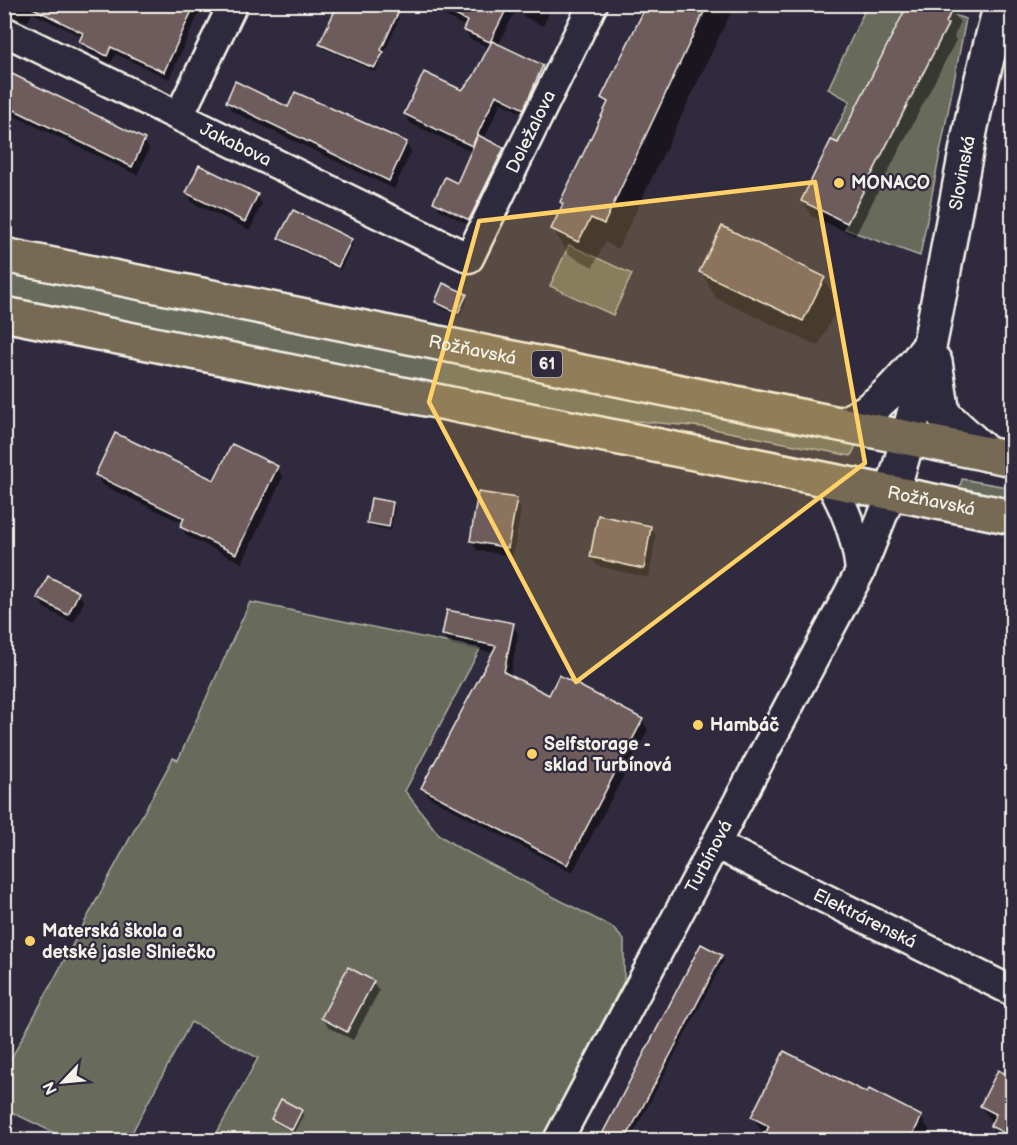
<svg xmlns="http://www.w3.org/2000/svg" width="1017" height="1145" viewBox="0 0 1017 1145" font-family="'Balsamiq Sans',sans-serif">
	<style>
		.green { fill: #676a5b; stroke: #aeaea2; stroke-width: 1.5 }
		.shadow { fill: #0007 }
		.building { fill: #6e5c5b; stroke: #f4f1e8; stroke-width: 1.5 }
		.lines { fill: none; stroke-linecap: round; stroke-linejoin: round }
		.minor-casing { stroke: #f4f1e8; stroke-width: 33 }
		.tertiary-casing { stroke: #f4f1e8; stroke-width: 38 }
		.primary-casing { stroke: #f4f1e8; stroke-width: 38 }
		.minor { stroke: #2f2a3d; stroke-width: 28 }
		.tertiary { stroke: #2f2a3d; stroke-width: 33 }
		.primary { stroke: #766a54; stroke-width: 33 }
		.marked { fill: #ffd166; fill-opacity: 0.2; stroke: #ffd166; stroke-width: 4.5; stroke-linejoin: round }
		.poi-dot { fill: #ffd166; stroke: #2f2a3d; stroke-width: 2 }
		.labels { text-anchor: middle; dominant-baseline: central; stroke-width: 4.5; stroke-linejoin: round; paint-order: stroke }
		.shield { fill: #2f2a3d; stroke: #b9b5b5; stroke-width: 1.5 }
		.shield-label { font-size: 16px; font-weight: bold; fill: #f4f1e8 }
		.street-label { font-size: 18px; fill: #f4f1e8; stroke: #2f2a3d }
		.poi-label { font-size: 18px; font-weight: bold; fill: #f4f1e8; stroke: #2f2a3d; text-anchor: start }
	</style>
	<rect width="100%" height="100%" fill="#2f2a3d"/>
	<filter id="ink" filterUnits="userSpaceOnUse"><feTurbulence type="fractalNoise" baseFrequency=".0167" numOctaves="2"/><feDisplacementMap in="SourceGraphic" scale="12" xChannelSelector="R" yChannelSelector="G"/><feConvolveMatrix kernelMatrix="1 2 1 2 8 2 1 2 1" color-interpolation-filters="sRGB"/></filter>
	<g filter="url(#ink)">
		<g class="green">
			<path d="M850,5h60l-72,138 -7,-3 19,-39 -22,-12 36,-77z"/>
			<path d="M950,14l16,5 -46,237 -75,-27 103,-204 -2,-2z"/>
			<path d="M569,245l63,29 -19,41 -63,-29z"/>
			<path d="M4,268l378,81 475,94 -6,13 -148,-29 -120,-11 -578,-117z"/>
			<path d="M962,479l50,9v16l-54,-11z"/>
			<path d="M250,602l230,47 -75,142 34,44 20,13 153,79 12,13v41l-83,159h-328l45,-82 -67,-36 -63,118h-59l-64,-31 -1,-37 169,-314 5,2z"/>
		</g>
		<g class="shadow">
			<path d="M4,4h199l-34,75 -53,-25 -5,9 -26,-13 -5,-8 3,-5 -51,-24 -4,9 -23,-10z"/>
			<path d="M422,4h131l-10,22 -20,-10 -6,-9 -19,39 44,20 5,9 -19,41 -27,-13 -17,36 19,10 5,8 -34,70 -34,-17 -5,-8 23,-17 14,-33 -62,-29 -5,-9 57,-22 13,-14 15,-30 -20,-9 -5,-9 1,-3z"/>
			<path d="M648,4h87l-117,245 -13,-7 -12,25 -25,-13 -15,-25 11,-23 -3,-4 47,-95 -5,-9z"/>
			<path d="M952,9l8,14 -6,14 2,3 -101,196 -44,-20 -8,-15z"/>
			<path d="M397,15l2,4 -23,53 -53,-24 -2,-4z"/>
			<path d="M4,72l140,68 5,9 -12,26 -133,-64z"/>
			<path d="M227,102l61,7 118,34 5,9 -17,37 -162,-78z"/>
			<path d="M187,193l70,2 5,9 -12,26 -57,-27z"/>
			<path d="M280,238l70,2 3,4 -13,26 -58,-28z"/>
			<path d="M701,272l122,6 16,26 -21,42 -102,-48z"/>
			<path d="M466,295l2,4 -8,17 -21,-9 -2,-5z"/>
			<path d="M232,446l45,22 6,9 -41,86 -55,-27 -5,-9 1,-4 -81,-38 -5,-10 118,7z"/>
			<path d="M516,500l5,9 -8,47 -36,-6 -6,-9z"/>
			<path d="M392,503l3,4 -4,23 -20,-3 -3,-4z"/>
			<path d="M651,527l5,9 -7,42 -52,-12 -6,-9z"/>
			<path d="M78,593l6,9 -11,21 -29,-15 -5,-10z"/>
			<path d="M513,625l5,9 -8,43 39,20 93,23 6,10 -76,143 -143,-76 -6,-9 71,-135 -45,-9 -6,-9z"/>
			<path d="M702,946l19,10 3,4 -94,180h-30z"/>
			<path d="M373,982l6,9 -26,49 -25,-13 -5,-9z"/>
			<path d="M999,1072l13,7v61l-13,-1 -8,-13 3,-5 -5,-2 -8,-13z"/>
			<path d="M868,1095l53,22 11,18 -3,5h-166l2,-3 -12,-20z"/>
			<path d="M301,1111l3,4 -9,18 -20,-10 -2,-4z"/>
			<path d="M271,1136l9,4h-11z"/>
		</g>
		<g class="building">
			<path d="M25,4h170l-31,68 -53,-25 -4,9 -28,-14 4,-9z"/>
			<path d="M338,4h64l-21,46 3,2 -10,16 -55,-24z"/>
			<path d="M434,4h75l-19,38 -27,-12 4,-9z"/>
			<path d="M647,4h41l16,8 -100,212 -13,-6 -13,24 -27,-13 12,-25 -3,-2 48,-100 -7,-4z"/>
			<path d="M908,4h46l-8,19 2,1 -101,199 -46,-22 30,-61 7,3z"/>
			<path d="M492,41l51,24 -19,44 -28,-14 -24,51 -68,-32 20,-42 38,18 11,-13z"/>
			<path d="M4,70l141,69 -13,28 -128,-62z"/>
			<path d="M235,81l53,26 7,-15 112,50 -18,39 -163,-79z"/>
			<path d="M478,135l26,13 -35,72 -36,-18 12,-25 12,6z"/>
			<path d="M199,165l59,29 -13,28 -59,-29z"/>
			<path d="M293,210l59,29 -14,28 -60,-29z"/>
			<path d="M722,226l103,51 -22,44 -104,-49z"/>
			<path d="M443,283l24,11 -9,19 -23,-11z"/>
			<path d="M115,433l99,47 18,-36 46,22 -42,88 -56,-27 4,-9 -89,-43z"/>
			<path d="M478,492l39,6 -9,50 -38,-7z"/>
			<path d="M371,498l22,4 -4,25 -22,-4z"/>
			<path d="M598,515l53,11 -7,43 -54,-12z"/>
			<path d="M48,576l31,16 -11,23 -31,-17z"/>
			<path d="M447,610l67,13 -10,49 45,23 10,-20 84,44 -76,146 -146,-77 75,-142 -54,-11z"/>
			<path d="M701,944l21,11 -48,93 -49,92h-26z"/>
			<path d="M348,967l26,14 -27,51 -26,-14z"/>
			<path d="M784,1051l83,42 2,-4 53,27 -12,24h-148l7,-14 -18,-9z"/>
			<path d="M998,1070l14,7v60l-22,-11 6,-12 -16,-8z"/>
			<path d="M281,1099l21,11 -10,20 -21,-11z"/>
		</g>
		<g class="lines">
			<g class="minor-casing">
				<g id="minor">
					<path id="s1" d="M4,31l465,227 124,-254"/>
					<path d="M179,116l54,-112"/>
					<path d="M829,480c17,30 27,56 31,90"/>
					<path id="s2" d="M717,845l295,146"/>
					<path id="s3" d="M558,1140l302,-568 32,-80"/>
				</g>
			</g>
			<g class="tertiary-casing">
				<g id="tertiary">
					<path d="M935,362l8,52 44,40"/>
					<path d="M844,424c36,-16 59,-45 83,-75"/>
					<path id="s4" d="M892,492c37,-116 53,-236 77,-355 8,-44 21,-89 32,-133"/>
				</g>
			</g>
			<g class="primary-casing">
				<g id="primary">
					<path id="s5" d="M4,255l1008,204"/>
					<path id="s6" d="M4,314l1008,203"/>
				</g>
			</g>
			<use href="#minor" class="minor"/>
			<use href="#tertiary" class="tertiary"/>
			<use href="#primary" class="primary"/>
		</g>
	</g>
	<path class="marked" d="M815,182l50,281 -289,219 -147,-280 50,-181z"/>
	<g class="poi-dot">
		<circle cx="839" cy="183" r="6"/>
		<circle cx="698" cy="725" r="6"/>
		<circle cx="532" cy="754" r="6"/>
		<circle cx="30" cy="941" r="6"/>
	</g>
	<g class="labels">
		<rect class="shield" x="532" y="351" width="30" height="26" rx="4.5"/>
		<g class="shield-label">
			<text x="547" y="364">61</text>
		</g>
		<g class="street-label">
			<text stroke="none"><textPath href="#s1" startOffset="658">Doležalova</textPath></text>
			<text stroke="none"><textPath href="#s1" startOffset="258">Jakabova</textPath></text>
			<text stroke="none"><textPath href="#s4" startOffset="327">Slovinská</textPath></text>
			<text stroke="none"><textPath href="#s5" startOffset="478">Rožňavská</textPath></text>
			<text stroke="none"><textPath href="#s6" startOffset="946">Rožňavská</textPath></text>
			<text stroke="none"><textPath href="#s3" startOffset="321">Turbínová</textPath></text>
			<text stroke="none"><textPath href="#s2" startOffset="165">Elektrárenská</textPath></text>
		</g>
		<g class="poi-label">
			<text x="851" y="183">MONACO</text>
			<text x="710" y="725">Hambáč</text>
			<text x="544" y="744">Selfstorage -<tspan x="544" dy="21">sklad Turbínová</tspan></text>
			<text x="42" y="931">Materská škola a<tspan x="42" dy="21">detské jasle Slniečko</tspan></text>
		</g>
	</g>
	<rect width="1017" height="1145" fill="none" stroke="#2f2a3d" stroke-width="24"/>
	<rect x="12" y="12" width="993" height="1121" fill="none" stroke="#f4f1e8" stroke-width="2" filter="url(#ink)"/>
	<g transform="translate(63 1082) rotate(244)" stroke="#2f2a3d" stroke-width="4.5" paint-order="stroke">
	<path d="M0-4.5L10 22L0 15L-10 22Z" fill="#f4f1e8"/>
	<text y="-9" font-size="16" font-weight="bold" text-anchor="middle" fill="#f4f1e8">N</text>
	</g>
</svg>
